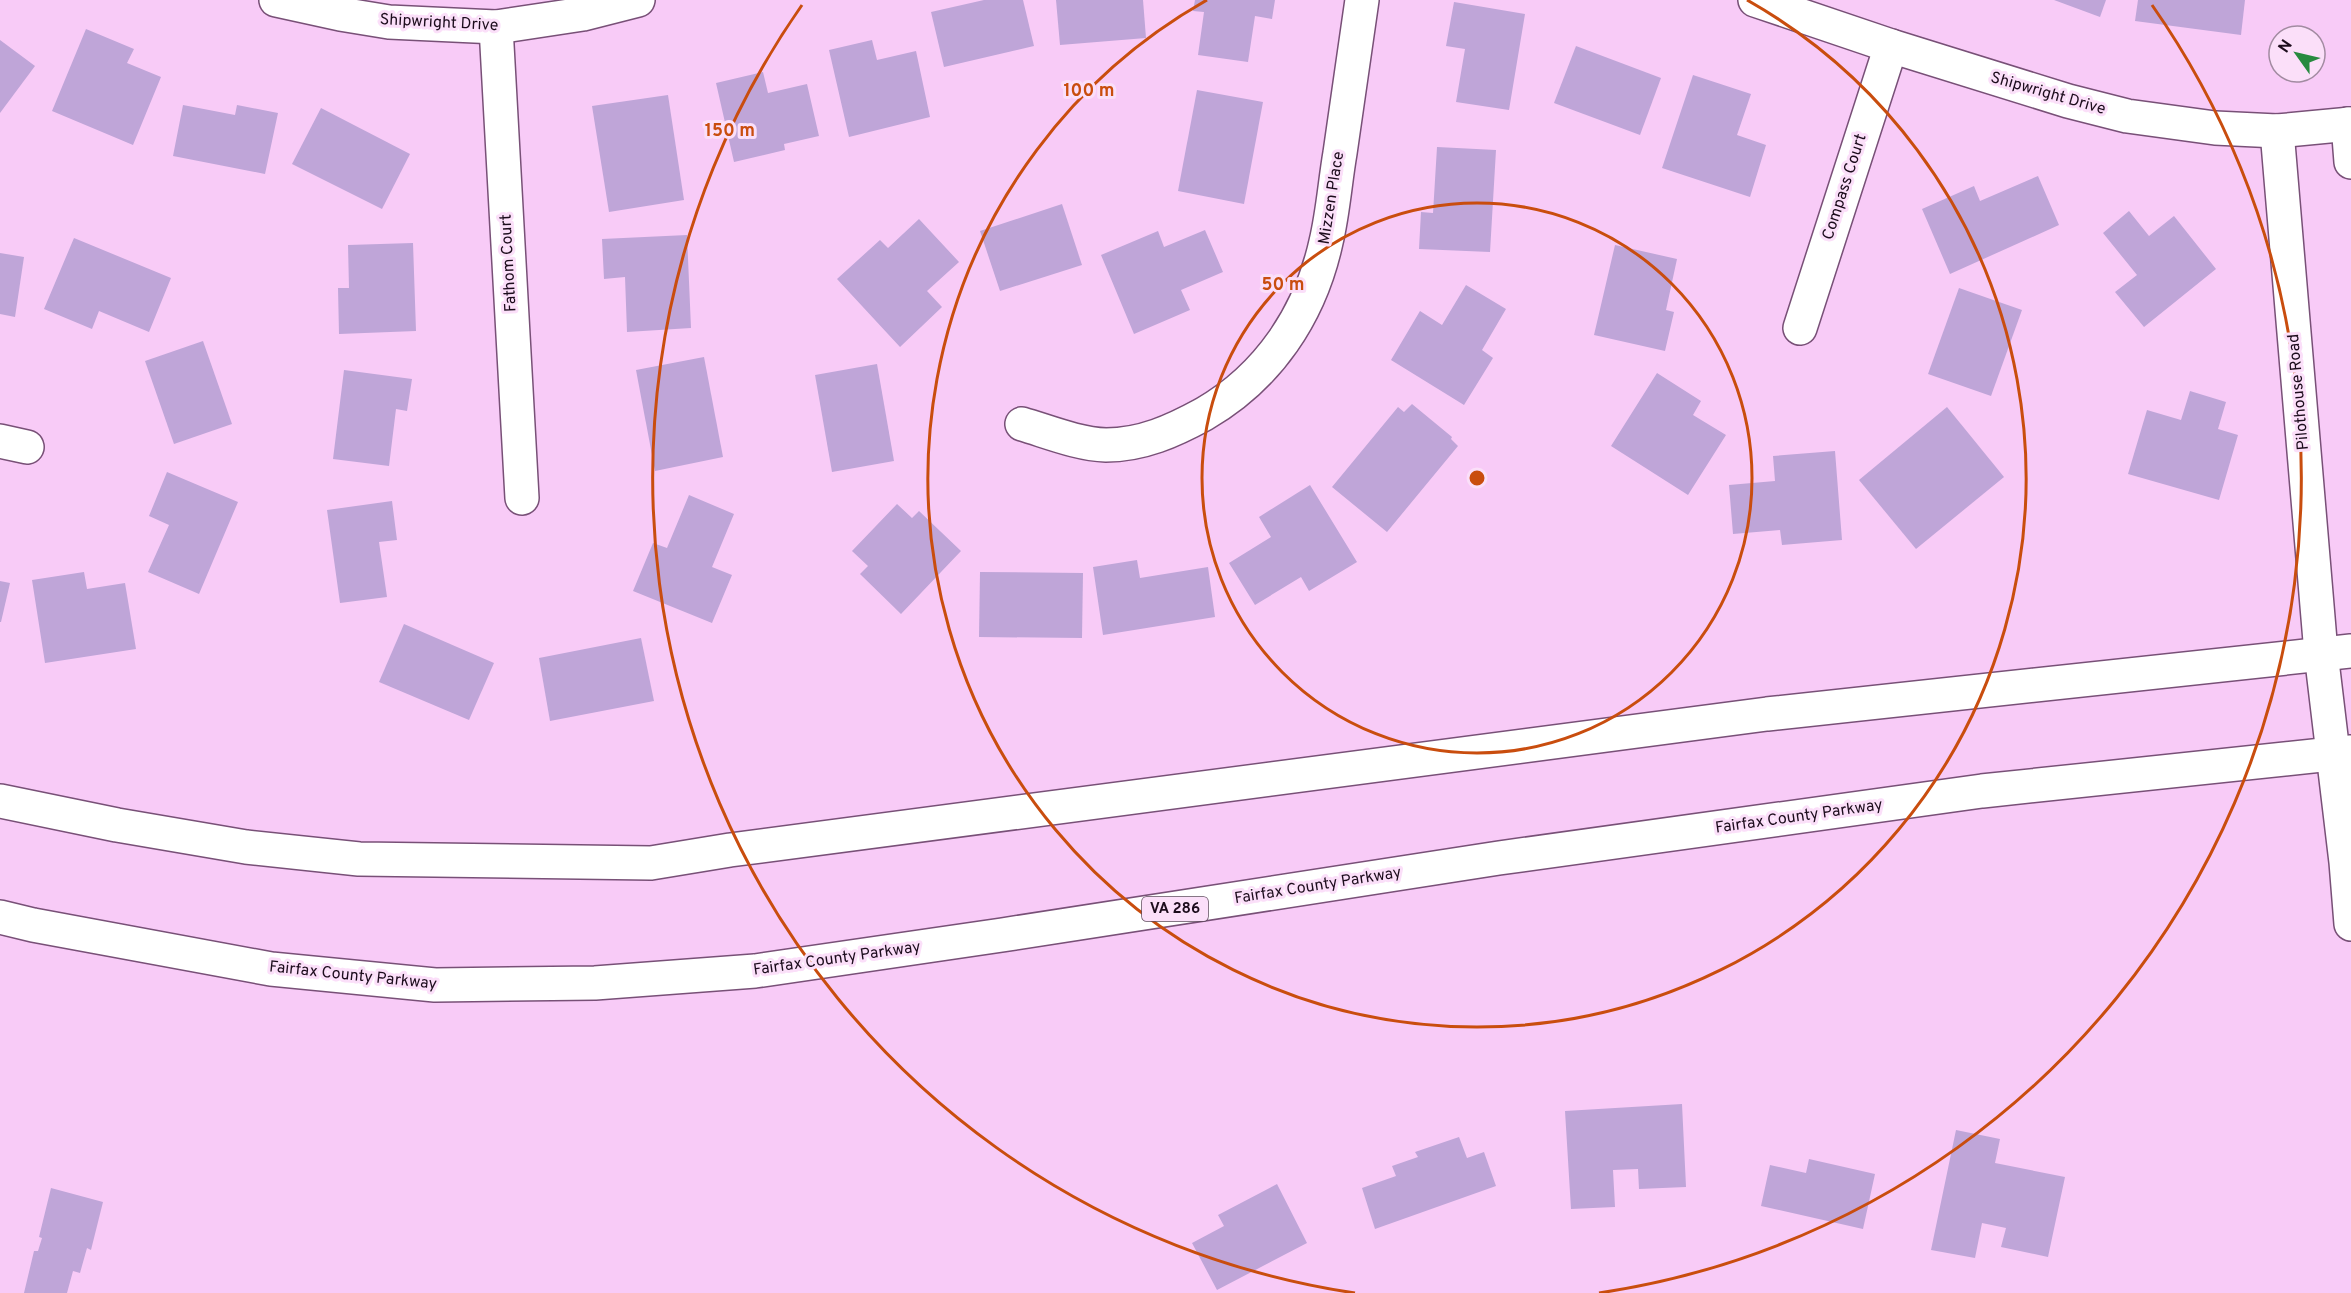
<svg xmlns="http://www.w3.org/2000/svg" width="2351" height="1293" viewBox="0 0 2351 1293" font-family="Overpass,sans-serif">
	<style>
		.building { fill: #bfa5d8 }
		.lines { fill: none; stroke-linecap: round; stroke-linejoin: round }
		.minor-casing { stroke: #785077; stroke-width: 36 }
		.highway-casing { stroke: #785077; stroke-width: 36 }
		.minor { stroke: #fff; stroke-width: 33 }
		.highway { stroke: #fff; stroke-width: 33 }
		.ring { fill: none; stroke: #c94d0e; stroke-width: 3 }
		.labels { text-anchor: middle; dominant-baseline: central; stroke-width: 6; stroke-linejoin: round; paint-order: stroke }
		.shield { fill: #fbdff9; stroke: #5f4b5e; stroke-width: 1.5 }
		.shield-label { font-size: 15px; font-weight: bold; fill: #1c0c1c }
		.street-label { font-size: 16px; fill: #1c0c1c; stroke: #fbdff9 }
		.centre { fill: #c94d0e; stroke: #fbdff9; stroke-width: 3 }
		.ring-label { font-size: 18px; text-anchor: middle; font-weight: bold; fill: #c94d0e; stroke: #fbdff9; stroke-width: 6; stroke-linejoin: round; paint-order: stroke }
	</style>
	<rect width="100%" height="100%" fill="#f8cbf7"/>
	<g class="building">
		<path d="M984,0h39l11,46 -90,21 -13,-55z"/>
		<path d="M1056,0h87l3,38 -86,7z"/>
		<path d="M1195,0h80l-3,19 -17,-3 -7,46 -50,-7 6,-43 -11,-1z"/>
		<path d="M2054,0h52l-6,17z"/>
		<path d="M2138,0h107l-4,35 -106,-14z"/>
		<path d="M1454,2l71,12 -16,96 -53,-8 9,-53 -19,-3z"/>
		<path d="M86,29l48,20 -7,14 34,14 -28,68 -81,-34z"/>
		<path d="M0,40l35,26 -35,47z"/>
		<path d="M872,40l5,20 39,-9 14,66 -81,20 -20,-87z"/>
		<path d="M1576,46l85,32 -21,57 -86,-32z"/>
		<path d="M763,72l5,21 39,-9 12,52 -35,8 1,6 -51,12 -18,-79z"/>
		<path d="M1693,75l58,19 -14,41 29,10 -16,52 -88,-29z"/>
		<path d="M1197,90l66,12 -19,102 -66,-13z"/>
		<path d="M668,95l16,105 -75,12 -17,-106z"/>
		<path d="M183,105l52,10 2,-10 41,8 -13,61 -92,-18z"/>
		<path d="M321,108l89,46 -28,55 -90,-45z"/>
		<path d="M1437,147l59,3 -6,102 -71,-3 2,-37 12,1z"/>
		<path d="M2038,176l21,49 -109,49 -28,-65 52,-23 6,15z"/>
		<path d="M1062,204l20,61 -82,26 -20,-60z"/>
		<path d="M2129,211l20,25 25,-20 42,53 -72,58 -29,-35 22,-17 -34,-42z"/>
		<path d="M919,219l40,43 -32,29 15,16 -42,40 -63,-68 43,-39 8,8z"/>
		<path d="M1205,230l18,42 -42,18 9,20 -56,24 -33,-79 57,-24 6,16z"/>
		<path d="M687,235l4,93 -64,4 -2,-55 -21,2 -2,-40z"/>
		<path d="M74,238l97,40 -22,54 -50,-21 -7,18 -48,-20z"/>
		<path d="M413,243l3,88 -77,3 -1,-46h11l-1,-43z"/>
		<path d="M1615,245l62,14 -11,51 8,2 -9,39 -71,-16z"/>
		<path d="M0,253l24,4 -9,60 -15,-3z"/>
		<path d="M1466,285l40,24 -24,41 11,8 -29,47 -73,-45 29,-49 22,14z"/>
		<path d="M1959,288l63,22 -31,86 -63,-22z"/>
		<path d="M203,341l29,83 -58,20 -29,-83z"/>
		<path d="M704,357l19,100 -68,14 -19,-101z"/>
		<path d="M877,364l17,97 -62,11 -17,-97z"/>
		<path d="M344,370l68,9 -5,32 -11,-2 -7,57 -56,-7z"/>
		<path d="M1657,373l44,28 -8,14 33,20 -38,60 -77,-49z"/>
		<path d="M2190,391l36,11 -8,27 20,6 -19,65 -91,-26 19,-64 34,10z"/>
		<path d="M1412,404l40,33 -1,2 7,7 -71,86 -55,-45 66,-80 6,5z"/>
		<path d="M1947,407l57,70 -88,72 -57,-69z"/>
		<path d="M1835,451l7,89 -60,5 -2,-15 -47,4 -4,-49 46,-4 -2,-25z"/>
		<path d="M167,472l71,30 -39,92 -51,-22 21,-47 -20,-9z"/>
		<path d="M1310,485l47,77 -48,29 -8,-14 -46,28 -26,-42 42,-26 -12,-20z"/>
		<path d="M689,495l45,19 -22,53 20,8 -20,48 -79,-32 20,-48 14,5z"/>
		<path d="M392,501l5,39 -18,2 8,55 -47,6 -13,-93z"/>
		<path d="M897,504l15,14 7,-7 42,40 -60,63 -41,-40 8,-8 -16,-15z"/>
		<path d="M1137,560l3,18 68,-11 7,50 -112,18 -10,-68z"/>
		<path d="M84,572l3,17 38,-6 11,66 -91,14 -13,-83z"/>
		<path d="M980,572l103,1 -1,65 -103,-1z"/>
		<path d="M0,581l10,2 -9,39h-1z"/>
		<path d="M404,624l90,39 -25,57 -90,-38z"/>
		<path d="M641,638l13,63 -104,20 -11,-63z"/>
		<path d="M1682,1104l4,83 -47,2 -1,-20 -25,1 2,37 -44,2 -6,-98z"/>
		<path d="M1956,1130l44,9 -5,24 70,14 -17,80 -47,-10 5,-19 -24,-5 -7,35 -44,-8z"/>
		<path d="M1459,1137l8,21 17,-6 12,34 -121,43 -13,-41 34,-12 -4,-10 26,-9 -3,-5z"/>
		<path d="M1809,1159l66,15 -12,55 -102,-23 9,-41 36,8z"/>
		<path d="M1277,1184l30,59 -90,47 -25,-47 32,-17 -6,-11z"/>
		<path d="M51,1188l52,14 -12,48 -4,-2 -7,25 -7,-2 -6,22h-43l10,-42h4l4,-13 -3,-1z"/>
	</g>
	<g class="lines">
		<g class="minor-casing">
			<g id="minor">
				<path d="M276,0l64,14 49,8 107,5 87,-13 55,-14"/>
				<path d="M1755,0l136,46 177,55 59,15 88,12 62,3 74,-7"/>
				<path d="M496,27l26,471"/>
				<path d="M2348,124l3,38"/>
				<path d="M2277,131l44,522 25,209 5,62"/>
				<path d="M1800,328l91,-282"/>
				<path d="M1022,424c27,8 56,20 84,21 36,0 67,-14 98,-31 64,-37 106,-99 122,-172 7,-29 9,-60 14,-89 7,-51 15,-102 22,-153"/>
				<path d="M0,441l27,6"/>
			</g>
		</g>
		<g class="highway-casing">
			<g id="highway">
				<path d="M0,801l117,24 129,22 113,12 292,4 79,-13 1037,-136 584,-63"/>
				<path d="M0,917l33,8 238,44 164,16 160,-2 160,-12 247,-36 497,-77 483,-67 369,-39"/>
			</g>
		</g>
		<use href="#minor" class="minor"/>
		<use href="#highway" class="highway"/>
	</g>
	<g class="ring">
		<circle cx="1477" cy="478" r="275"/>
		<path d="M1747 0A549 549 0 1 1 1207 0"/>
		<path d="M1355 1293A824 824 0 0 1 802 5M2152 5A824 824 0 0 1 1599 1293"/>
	</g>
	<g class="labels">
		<rect class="shield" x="1142" y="897" width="66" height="24" rx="4.5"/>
		<g class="shield-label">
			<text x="1175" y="909">VA 286</text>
		</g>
		<g class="street-label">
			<text transform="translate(439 23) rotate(3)">Shipwright Drive</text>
			<text transform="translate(2048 94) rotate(16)">Shipwright Drive</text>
			<text transform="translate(1845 187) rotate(-72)">Compass Court</text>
			<text transform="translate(1332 198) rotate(-81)">Mizzen Place</text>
			<text transform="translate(509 263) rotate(-93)">Fathom Court</text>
			<text transform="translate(2299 392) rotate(-95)">Pilothouse Road</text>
			<text transform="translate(1799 817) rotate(-8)">Fairfax County Parkway</text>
			<text transform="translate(1318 886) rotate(-9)">Fairfax County Parkway</text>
			<text transform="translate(837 959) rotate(-8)">Fairfax County Parkway</text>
			<text transform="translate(353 976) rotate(6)">Fairfax County Parkway</text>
		</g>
	</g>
	<circle cx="1477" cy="478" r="9" class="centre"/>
	<g class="ring-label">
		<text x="1089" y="96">100 m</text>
		<text x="730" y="136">150 m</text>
		<text x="1283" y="290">50 m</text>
	</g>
	<g transform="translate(2297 54) rotate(304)"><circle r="28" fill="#fbdff9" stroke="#a28ba1" stroke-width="1.5"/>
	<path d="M0-4.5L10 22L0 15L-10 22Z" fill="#278a3f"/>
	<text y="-9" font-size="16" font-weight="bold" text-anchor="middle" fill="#1c0c1c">N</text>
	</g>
</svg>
